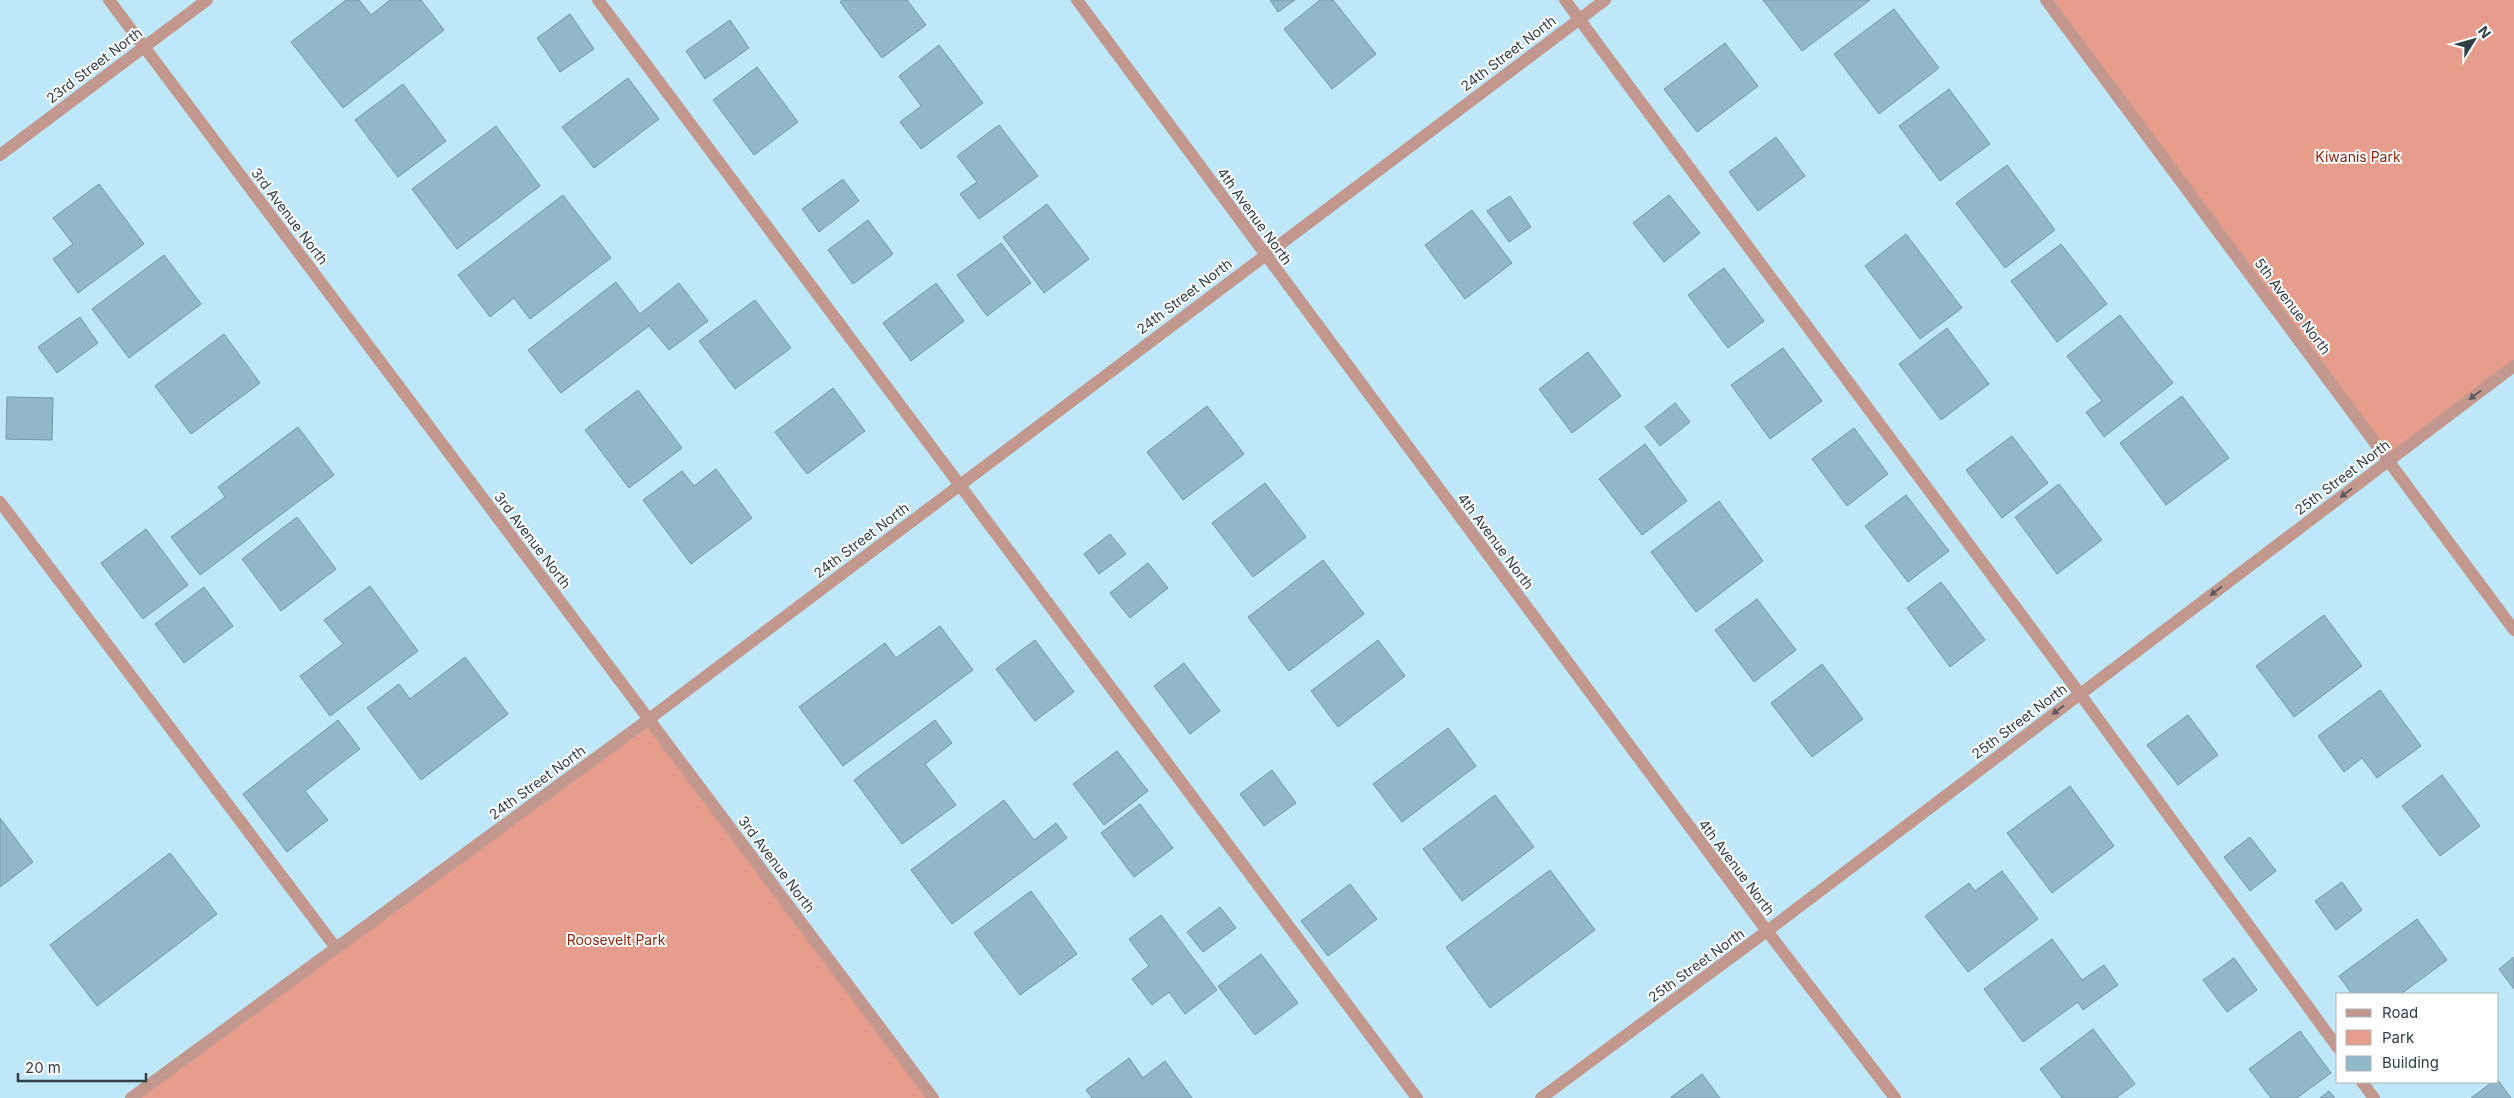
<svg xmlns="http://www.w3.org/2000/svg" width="2514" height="1098" viewBox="0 0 2514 1098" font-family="Inter,sans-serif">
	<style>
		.green { fill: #e69d8b }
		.building { fill: #91b8ca; stroke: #7197a9 }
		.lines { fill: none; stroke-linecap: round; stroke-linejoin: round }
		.minor { stroke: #c2988e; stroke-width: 12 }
		.oneway { fill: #5b5a5c }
		.labels { text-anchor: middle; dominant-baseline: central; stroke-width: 4; stroke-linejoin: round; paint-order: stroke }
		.street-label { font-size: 14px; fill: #2f3f46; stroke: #fff }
		.park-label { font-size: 14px; fill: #90270d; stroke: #fff }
	</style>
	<rect width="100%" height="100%" fill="#bfe7fa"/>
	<g class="green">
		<path d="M2047,0h467v366l-124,94z"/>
		<path d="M649,719l284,379h-802z"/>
	</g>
	<g class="building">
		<path d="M346,0h13l12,15 19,-15h31l23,30 -101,78 -52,-66z"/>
		<path d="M842,0h65l19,25 -44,33 -42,-56z"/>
		<path d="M1270,0h25l-17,12z"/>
		<path d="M1320,0h13l43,54 -44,35 -48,-60z"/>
		<path d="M1763,0h107l-68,51z"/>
		<path d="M1894,9l45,59 -60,46 -45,-60z"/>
		<path d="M570,14l24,35 -34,23 -23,-34z"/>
		<path d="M730,20l19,28 -44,31 -19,-28z"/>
		<path d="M1725,43l33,43 -61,46 -33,-43z"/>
		<path d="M939,45l44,58 -62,46 -21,-27 21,-16 -22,-30z"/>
		<path d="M757,67l41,55 -44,33 -41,-55z"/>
		<path d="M628,78l31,41 -65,49 -32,-41z"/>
		<path d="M403,84l43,57 -48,36 -43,-57z"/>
		<path d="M1949,89l41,55 -50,37 -41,-55z"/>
		<path d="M999,125l39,51 -59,43 -19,-25 17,-12 -20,-26z"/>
		<path d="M496,126l44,60 -83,63 -45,-60z"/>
		<path d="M1776,137l29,39 -47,35 -29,-39z"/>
		<path d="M2007,165l48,65 -50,38 -49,-65z"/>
		<path d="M843,179l16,22 -40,31 -17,-23z"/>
		<path d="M99,184l45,60 -66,49 -25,-34 20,-15 -20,-26z"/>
		<path d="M563,195l48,63 -81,61 -16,-21 -24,19 -32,-42z"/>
		<path d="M1669,195l31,38 -36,29 -31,-39z"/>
		<path d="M1510,196l21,31 -22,15 -22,-31z"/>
		<path d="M1047,204l42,55 -45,34 -41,-56z"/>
		<path d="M1472,210l40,53 -47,36 -40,-54z"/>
		<path d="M868,220l25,34 -40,30 -25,-34z"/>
		<path d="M1906,234l56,74 -42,31 -55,-73z"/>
		<path d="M1001,243l30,40 -44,33 -30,-41z"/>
		<path d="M2061,244l46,60 -50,38 -46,-61z"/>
		<path d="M164,255l37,49 -72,54 -37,-49z"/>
		<path d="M1724,268l40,53 -36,27 -40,-53z"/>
		<path d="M616,282l24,32 39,-31 29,38 -39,29 -20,-24 -88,67 -33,-43z"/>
		<path d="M936,283l28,38 -53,40 -28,-38z"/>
		<path d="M755,300l36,48 -56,41 -36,-48z"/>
		<path d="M2120,315l53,68 -69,54 -18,-25 16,-11 -35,-45z"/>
		<path d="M80,317l18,26 -41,30 -19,-26z"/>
		<path d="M1947,328l42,56 -48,36 -42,-56z"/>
		<path d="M224,334l36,49 -69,51 -36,-48z"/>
		<path d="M1783,348l39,53 -52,38 -39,-54z"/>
		<path d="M1588,352l33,44 -49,37 -33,-44z"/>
		<path d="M833,388l32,43 -58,43 -32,-42z"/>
		<path d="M638,390l44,58 -53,40 -44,-58z"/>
		<path d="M2182,396l47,62 -63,47 -46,-62z"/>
		<path d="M7,397l46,1 -1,42 -46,-1z"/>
		<path d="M1675,403l15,19 -30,24 -15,-19z"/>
		<path d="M1207,406l37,48 -61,46 -36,-48z"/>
		<path d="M298,427l36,48 -134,100 -29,-38 54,-40 -7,-10z"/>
		<path d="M1854,428l34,46 -41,32 -35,-47z"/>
		<path d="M2012,436l36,47 -46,35 -36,-48z"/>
		<path d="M1645,444l42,57 -45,34 -43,-56z"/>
		<path d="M716,469l36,49 -61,46 -48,-64 39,-29 12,15z"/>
		<path d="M1265,483l41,54 -53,40 -41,-54z"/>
		<path d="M2059,484l43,56 -45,34 -42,-57z"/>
		<path d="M1906,495l43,56 -41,31 -43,-56z"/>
		<path d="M1719,501l44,60 -67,51 -45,-60z"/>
		<path d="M297,517l39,52 -55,42 -39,-52z"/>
		<path d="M146,529l42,56 -45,34 -42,-56z"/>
		<path d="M1110,534l16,20 -27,20 -15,-20z"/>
		<path d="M1323,560l41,54 -75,57 -41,-54z"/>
		<path d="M1148,563l20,25 -38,30 -20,-25z"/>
		<path d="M1941,582l44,58 -35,27 -43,-59z"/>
		<path d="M370,586l48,65 -88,65 -30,-40 43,-32 -19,-24z"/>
		<path d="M204,587l29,39 -49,37 -29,-39z"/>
		<path d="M1757,599l39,51 -42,32 -39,-52z"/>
		<path d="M2324,615l38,51 -68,51 -38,-51z"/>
		<path d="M940,626l33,44 -130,96 -44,-59 86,-64 11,15z"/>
		<path d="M1035,640l39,52 -39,29 -39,-52z"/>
		<path d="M1378,640l27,36 -67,51 -27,-36z"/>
		<path d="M465,657l43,57 -87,66 -54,-72 32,-24 11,15z"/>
		<path d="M1184,663l36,48 -30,23 -36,-48z"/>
		<path d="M1822,664l41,55 -51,38 -41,-54z"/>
		<path d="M2380,690l41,56 -44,32 -15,-20 -18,14 -26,-36z"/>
		<path d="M2188,715l30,40 -40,30 -31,-40z"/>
		<path d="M338,720l22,29 -55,42 23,29 -41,32 -44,-58z"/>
		<path d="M935,720l17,23 -27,21 31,41 -54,39 -48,-64z"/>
		<path d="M1448,728l28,38 -74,56 -29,-38z"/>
		<path d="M1117,751l31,40 -44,34 -31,-41z"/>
		<path d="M1272,770l24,33 -32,23 -24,-32z"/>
		<path d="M2442,775l38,51 -40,30 -38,-50z"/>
		<path d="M2070,786l44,60 -62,47 -45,-60z"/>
		<path d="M1495,795l39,52 -72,54 -39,-52z"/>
		<path d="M1004,800l30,40 22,-17 11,15 -115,86 -41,-54z"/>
		<path d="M1140,804l33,44 -39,29 -33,-44z"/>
		<path d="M0,818l33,44 -33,25z"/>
		<path d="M2250,837l26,34 -26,20 -26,-34z"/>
		<path d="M170,853l47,61 -120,92 -47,-61z"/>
		<path d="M1550,870l45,60 -105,78 -44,-61z"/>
		<path d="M2002,871l36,48 -70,53 -43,-56 44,-33 6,8z"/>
		<path d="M2342,882l20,28 -26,20 -21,-29z"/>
		<path d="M1350,884l27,35 -49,37 -27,-35z"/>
		<path d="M1031,891l46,63 -57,41 -46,-62z"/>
		<path d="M1220,907l16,21 -33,24 -16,-20z"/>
		<path d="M1161,915l56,75 -32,24 -16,-22 -17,13 -20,-26 17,-13 -20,-27z"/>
		<path d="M2417,919l30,41 -46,34h-49l-13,-18z"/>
		<path d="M2052,939l30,41 22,-15 14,20 -35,25 -5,-8 -55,40 -39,-53z"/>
		<path d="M1261,954l37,49 -43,32 -37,-49z"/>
		<path d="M2514,957v32l-15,-20z"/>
		<path d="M2234,958l23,32 -30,22 -24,-32z"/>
		<path d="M2093,1029l42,55 -19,14h-54l-22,-29z"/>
		<path d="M2300,1031l31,42 -34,25h-26l-22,-29z"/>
		<path d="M1129,1058l14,20 22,-17 27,37h-100l-6,-8z"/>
		<path d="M1702,1074l18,24h-50z"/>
		<path d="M2498,1080l13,18h-40l21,-16z"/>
		<path d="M2329,1091l6,7h-15z"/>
	</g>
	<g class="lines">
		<g class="minor">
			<path d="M109,0l824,1098"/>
			<path d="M598,0l819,1098"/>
			<path d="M1077,0l690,931 128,167"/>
			<path d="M1565,0l515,694 258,354"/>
			<path d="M2046,0l468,630"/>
			<path d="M0,155l207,-155"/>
			<path d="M0,502l336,446"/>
			<path d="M2362,1082l12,16"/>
			<path d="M131,1098l518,-379 956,-719"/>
			<path d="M1541,1098l226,-167 747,-565"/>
		</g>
	</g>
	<defs><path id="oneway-solid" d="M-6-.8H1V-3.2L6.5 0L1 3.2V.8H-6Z" transform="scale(1.25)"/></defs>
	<g class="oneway">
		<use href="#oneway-solid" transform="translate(2475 395) rotate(143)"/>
		<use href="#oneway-solid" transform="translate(2346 493) rotate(143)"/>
		<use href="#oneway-solid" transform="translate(2216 591) rotate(143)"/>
		<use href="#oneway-solid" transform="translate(2058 710) rotate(143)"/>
	</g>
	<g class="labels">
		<g class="street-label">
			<text transform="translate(1508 53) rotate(-37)">24th Street North</text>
			<text transform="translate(94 65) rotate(-37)">23rd Street North</text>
			<text transform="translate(290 216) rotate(53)">3rd Avenue North</text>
			<text transform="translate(1255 216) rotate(54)">4th Avenue North</text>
			<text transform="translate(1184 296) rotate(-37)">24th Street North</text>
			<text transform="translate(2293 306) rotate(53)">5th Avenue North</text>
			<text transform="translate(2342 477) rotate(-37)">25th Street North</text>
			<text transform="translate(533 540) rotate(53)">3rd Avenue North</text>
			<text transform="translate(861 540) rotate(-37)">24th Street North</text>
			<text transform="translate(1496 541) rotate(53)">4th Avenue North</text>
			<text transform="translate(2019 721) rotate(-37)">25th Street North</text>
			<text transform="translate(537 782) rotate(-36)">24th Street North</text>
			<text transform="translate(777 864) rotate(53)">3rd Avenue North</text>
			<text transform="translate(1737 867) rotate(53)">4th Avenue North</text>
			<text transform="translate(1696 965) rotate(-36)">25th Street North</text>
		</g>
		<g class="park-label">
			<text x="2358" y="156">Kiwanis Park</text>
			<text x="616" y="939">Roosevelt Park</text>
		</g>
	</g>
	<rect x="2336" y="993" width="162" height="90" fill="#ffffff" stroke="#acb2b5"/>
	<rect x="2346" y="1009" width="25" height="8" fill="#c2988e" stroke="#acb2b5"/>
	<text x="2382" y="1018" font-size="15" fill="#2f3f46">Road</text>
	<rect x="2346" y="1030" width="25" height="15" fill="#e69d8b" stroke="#acb2b5"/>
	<text x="2382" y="1043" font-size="15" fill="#2f3f46">Park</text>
	<rect x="2346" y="1056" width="25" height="15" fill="#91b8ca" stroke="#acb2b5"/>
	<text x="2382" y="1068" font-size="15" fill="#2f3f46">Building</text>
	<g transform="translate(2474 40) rotate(53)" stroke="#ffffff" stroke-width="4" paint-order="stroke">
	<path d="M0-4L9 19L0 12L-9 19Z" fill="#2f3f46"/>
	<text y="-8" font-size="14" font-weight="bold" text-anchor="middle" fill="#2f3f46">N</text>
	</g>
	<path d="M18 1073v8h128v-8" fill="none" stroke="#2f3f46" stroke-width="2.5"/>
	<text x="25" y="1073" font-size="15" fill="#2f3f46" stroke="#ffffff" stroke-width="4" paint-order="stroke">20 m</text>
</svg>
